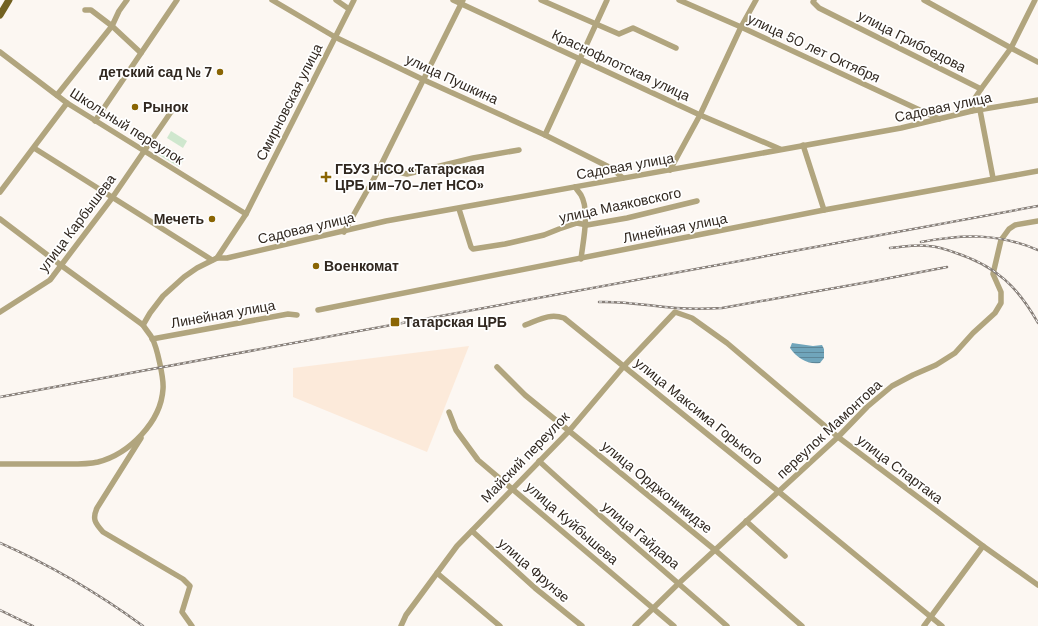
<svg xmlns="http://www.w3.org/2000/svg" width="1038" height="626" viewBox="0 0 1038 626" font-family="'DM Sans',sans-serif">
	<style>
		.built { fill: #fceada }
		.garden { fill: #cfe7ce }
		.water { fill: url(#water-rules) }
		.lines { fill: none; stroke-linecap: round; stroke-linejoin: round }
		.minor { stroke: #b1a57e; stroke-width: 5.5 }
		.major { stroke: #726121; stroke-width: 7 }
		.rail-casing { stroke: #877f79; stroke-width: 2.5 }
		.rail { stroke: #fff; stroke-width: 1; stroke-dasharray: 3; stroke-linecap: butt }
		.poi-dot { fill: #8a6504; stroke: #fff; stroke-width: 1.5 }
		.labels { text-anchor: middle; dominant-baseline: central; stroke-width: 3.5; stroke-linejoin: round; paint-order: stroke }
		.street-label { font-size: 14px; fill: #312820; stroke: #fff }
		.poi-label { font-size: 14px; font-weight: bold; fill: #312820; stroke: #fff; text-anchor: start }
	</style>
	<defs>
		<pattern id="water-rules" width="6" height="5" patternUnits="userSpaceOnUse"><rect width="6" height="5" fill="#70a5bb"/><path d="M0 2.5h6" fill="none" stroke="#5d8698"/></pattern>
	</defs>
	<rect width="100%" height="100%" fill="#fcf7f2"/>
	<path class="built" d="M469,346l-42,106 -134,-55v-29z"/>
	<g class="garden">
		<path d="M171,131l16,10 -4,7 -16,-10z"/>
		<path d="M165,145l20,13 -6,9 -20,-12z"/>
	</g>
	<path class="water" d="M792,343l21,3 9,-1 2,4v9l-4,5c-12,2 -23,-5 -30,-15z"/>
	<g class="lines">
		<g class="minor">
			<path d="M272,0l63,37 89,43 121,55 66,33 12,10"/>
			<path d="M336,0l13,9"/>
			<path d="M453,0l247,115 80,34"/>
			<path d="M541,0l78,34 14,-6 43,20"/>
			<path d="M679,0l62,27 198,92"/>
			<path d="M814,0l-1,2 6,6 162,81 -8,12 -1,10"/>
			<path d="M924,0l87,48 27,14"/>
			<path d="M85,10h6l21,16 29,27"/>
			<path d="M0,52l67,51 179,111"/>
			<path d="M981,89l30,-41 24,-48"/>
			<path d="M57,95l55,-69 7,-15 8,-11"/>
			<path d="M980,110l13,68"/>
			<path d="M95,121l82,-121"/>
			<path d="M545,135l62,-135"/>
			<path d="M803,145l21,65"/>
			<path d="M34,148l178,112"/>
			<path d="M379,168l28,6 66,-16 46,-8"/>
			<path d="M670,170l30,-55 41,-88 15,-27"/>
			<path d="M575,187c2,3 4,5 6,8 9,16 2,46 0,64"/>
			<path d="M0,192l67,-89"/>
			<path d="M459,209l12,38 2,2 32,-5 39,-9 15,-6 18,-6 10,2 40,-7 70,-17"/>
			<path d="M0,219l62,47 81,59c3,5 7,9 9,13 5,9 12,41 11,51 -2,33 -34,65 -65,73 -14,3 -29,2 -43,2 -18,0 -37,0 -55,0"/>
			<path d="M344,232l33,-59 86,-173"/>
			<path d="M217,258h10l159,-37 515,-93 71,-17 66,-11"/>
			<path d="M318,310l506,-100 214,-39"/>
			<path d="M0,312l50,-32 62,-82 61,-89"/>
			<path d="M143,325l7,-12 13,-17 21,-19 13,-9 20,-10 29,-44 108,-214"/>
			<path d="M525,325c14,-5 24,-12 39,-7l215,174 163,134"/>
			<path d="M152,339l136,-25 9,1"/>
			<path d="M497,367l28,28 190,155 87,76"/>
			<path d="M449,412l7,18 22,30 196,166"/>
			<path d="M141,438l-44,70c-5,11 -2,15 6,24l80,47 7,7 -8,26 10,14"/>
			<path d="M539,461c62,57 126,110 188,165"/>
			<path d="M746,521l39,35"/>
			<path d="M472,531l63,57 47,38"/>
			<path d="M437,573l63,53"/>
			<path d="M401,626l5,-11 51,-69 112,-115 55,-65 51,-54 17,6 35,25 111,94 145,109 55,39"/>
			<path d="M635,626l44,-43 159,-146 29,-30 25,-21 21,-11 23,-10 19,-12 18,-20 22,-20 6,-10v-11l-8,-18 8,-34 8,-11 6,-4 23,-4"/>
			<path d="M924,626l59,-80"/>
		</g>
		<path class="major" d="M0,15l9,-15"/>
		<g class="rail-casing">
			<g id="rail">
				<path d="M921,242c42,-8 77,-9 117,8"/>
				<path d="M890,248c13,-1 26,-4 39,-2 10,1 19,4 27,7 40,13 62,34 82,70"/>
				<path d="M599,302c26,-1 51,4 77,6 15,1 30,1 46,0l152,-27 73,-14"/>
				<path d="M0,397l1038,-191"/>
				<path d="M0,543c50,22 99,51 143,83"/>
				<path d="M0,610l33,16"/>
			</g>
		</g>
		<use href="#rail" class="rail"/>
	</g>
	<g class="poi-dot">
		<circle cx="220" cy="72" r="4"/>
		<circle cx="135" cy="107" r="4"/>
		<path d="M324 171h4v4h4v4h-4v4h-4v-4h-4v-4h4z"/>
		<circle cx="212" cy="219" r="4"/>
		<circle cx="316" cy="266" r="4"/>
		<rect x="390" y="317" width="10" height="10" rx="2"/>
	</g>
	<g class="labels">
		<g class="street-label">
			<text transform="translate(912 41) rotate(27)">улица Грибоедова</text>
			<text transform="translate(814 48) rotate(25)">улица 50 лет Октября</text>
			<text transform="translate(621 65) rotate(25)">Краснофлотская улица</text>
			<text transform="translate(452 79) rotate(25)">улица Пушкина</text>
			<text transform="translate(289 102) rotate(-63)">Смирновская улица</text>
			<text transform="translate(943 107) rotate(-12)">Садовая улица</text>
			<text transform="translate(127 126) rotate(32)">Школьный переулок</text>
			<text transform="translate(625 166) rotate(-10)">Садовая улица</text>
			<text transform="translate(620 205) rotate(-12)">улица Маяковского</text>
			<text transform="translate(77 223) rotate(-53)">улица Карбышева</text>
			<text transform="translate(306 228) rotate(-13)">Садовая улица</text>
			<text transform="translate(675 228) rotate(-11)">Линейная улица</text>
			<text transform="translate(223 314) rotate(-10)">Линейная улица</text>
			<text transform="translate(699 411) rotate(39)">улица Максима Горького</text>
			<text transform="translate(829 429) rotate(-43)">переулок Мамонтова</text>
			<text transform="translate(525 457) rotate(-46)">Майский переулок</text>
			<text transform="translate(900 469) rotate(37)">улица Спартака</text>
			<text transform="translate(657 487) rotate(39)">улица Орджоникидзе</text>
			<text transform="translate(572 523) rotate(41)">улица Куйбышева</text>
			<text transform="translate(641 535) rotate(40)">улица Гайдара</text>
			<text transform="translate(534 570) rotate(41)">улица Фрунзе</text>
		</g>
		<g class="poi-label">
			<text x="212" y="72" text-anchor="end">детский сад № 7</text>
			<text x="143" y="107">Рынок</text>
			<text x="335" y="169">ГБУЗ НСО «Татарская<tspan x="335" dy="16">ЦРБ им-70-лет НСО»</tspan></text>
			<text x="204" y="219" text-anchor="end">Мечеть</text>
			<text x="324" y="266">Военкомат</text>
			<text x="404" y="322">Татарская ЦРБ</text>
		</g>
	</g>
</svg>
